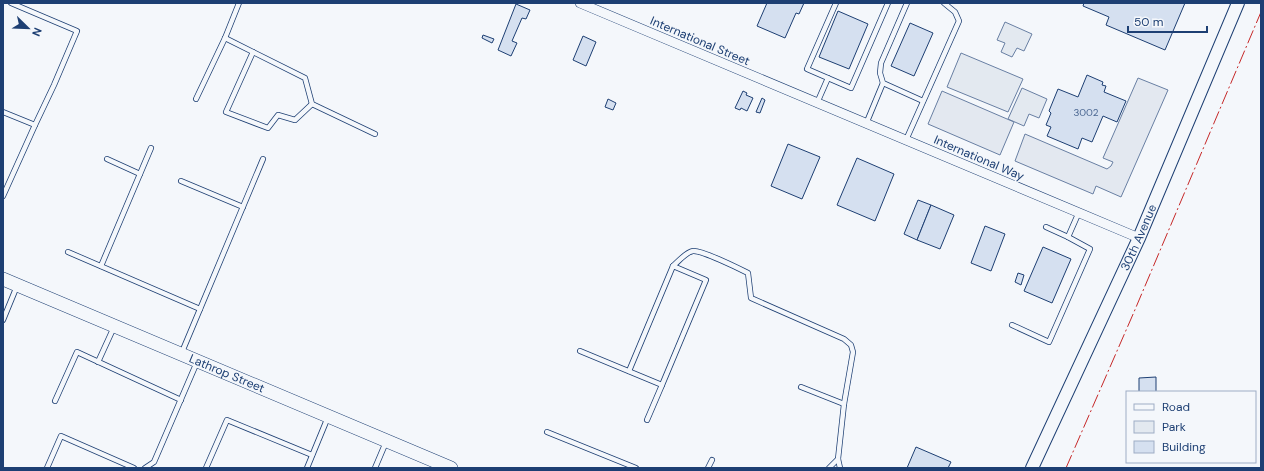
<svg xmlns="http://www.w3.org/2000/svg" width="1264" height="471" viewBox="0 0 1264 471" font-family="'DM Sans',sans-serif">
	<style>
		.green { fill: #e3e9f0; stroke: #687fa3 }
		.parking { fill: #e3e8f0; stroke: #687fa3 }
		.building { fill: #d5e0f0; stroke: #1d3f73 }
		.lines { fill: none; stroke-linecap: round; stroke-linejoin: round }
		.service-casing { stroke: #1d3f73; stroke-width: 6 }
		.minor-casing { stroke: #1d3f73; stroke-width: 10 }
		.tertiary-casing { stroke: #1d3f73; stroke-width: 14 }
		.secondary-casing { stroke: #1d3f73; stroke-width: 14 }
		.service { stroke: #f4f7fb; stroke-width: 4.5 }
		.minor { stroke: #f4f7fb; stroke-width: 9 }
		.tertiary { stroke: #f4f7fb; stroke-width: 12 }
		.secondary { stroke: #f4f7fb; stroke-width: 13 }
		.power { stroke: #c62828; stroke-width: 1; stroke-dasharray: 14 3 2 3; stroke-linecap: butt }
		.labels { text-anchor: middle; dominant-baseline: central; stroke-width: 3; stroke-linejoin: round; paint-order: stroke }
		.number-label { font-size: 10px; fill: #4b6792 }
		.street-label { font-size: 12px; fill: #1d3f73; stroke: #f4f7fb }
	</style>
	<rect width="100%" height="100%" fill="#f4f7fb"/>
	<g class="green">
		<path d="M1005,22l27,12 -8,17 -7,-3 -5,9 -11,-5 4,-9 -8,-3z"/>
		<path d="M961,53l62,26 -15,33 -61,-25z"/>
		<path d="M1022,88l25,11 -8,19 -10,-4 -5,12 -16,-7z"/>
	</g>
	<g class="parking">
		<path d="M1138,78l30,12 -47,107 -25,-11 -3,8 -78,-33 10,-27 82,35 4,-3 2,-4 -10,-4z"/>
		<path d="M942,91l72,31 -14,33 -72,-31z"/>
	</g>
	<g class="building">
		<path d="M767,3h37l-5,11 -3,-1 -11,25 -28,-12z"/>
		<path d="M1084,3h101l-20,47 -59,-25 3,-8 -26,-11z"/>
		<path d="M516,4l14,6 -4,9 -4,-1 -10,23 5,2 -6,13 -13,-6z"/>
		<path d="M838,11l30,13 -19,45 -30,-12z"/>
		<path d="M910,23l23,10 -19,43 -23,-10z"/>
		<path d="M483,35l11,4 -2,4 -10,-5z"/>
		<path d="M583,36l13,6 -10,24 -13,-6z"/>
		<path d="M1087,75l16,7 -1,3 4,1 -2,6 22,9 -9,21 -14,-6 -11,26 -10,-4 -4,11 -31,-13 4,-9 -5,-2 5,-12 -2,-2 9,-22 20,8z"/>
		<path d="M743,91l4,2 -1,2 7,3 -6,13 -6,-3 -1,2 -5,-2z"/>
		<path d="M762,98l3,2 -5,13 -4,-1z"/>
		<path d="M608,99l8,4 -3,7 -8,-3z"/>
		<path d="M788,144l32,13 -18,42 -31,-13z"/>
		<path d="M857,158l37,16 -19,47 -38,-16z"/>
		<path d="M918,200l13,5 -14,35 -13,-6z"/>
		<path d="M931,205l23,10 -14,34 -23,-9z"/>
		<path d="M985,226l20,8 -14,37 -20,-8z"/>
		<path d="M1043,247l28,12 -19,44 -28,-12z"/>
		<path d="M1018,273l6,2 -3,10 -6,-3z"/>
		<path d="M1156,377v15h-17v-14z"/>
		<path d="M916,447l35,15 -3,6h-41z"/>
	</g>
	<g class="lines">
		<g class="service-casing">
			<g id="service">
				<path d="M11,3l66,28 -23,54 -19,40"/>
				<path d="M836,3l-29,66 44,19 37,-85"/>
				<path d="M907,3l-26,60 -1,10 3,10 40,18"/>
				<path d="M225,38l80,40 7,26 63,30"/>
				<path d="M253,52l-27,60 42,16 10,-13 17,5 17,-16"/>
				<path d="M196,99l29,-61 14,-35"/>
				<path d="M817,103l11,-25"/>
				<path d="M3,112l32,13 -32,71"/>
				<path d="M866,124l17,-41"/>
				<path d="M906,140l53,-119 -4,-9 -11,-9"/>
				<path d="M107,159l33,15"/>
				<path d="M181,181l62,26"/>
				<path d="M1046,227l22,10"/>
				<path d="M68,252l132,57"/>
				<path d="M101,266l50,-118"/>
				<path d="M673,266c6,-5 13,-14 20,-15 8,-1 45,17 55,22l3,25 93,41 7,6 2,7 -9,52 -6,55 -9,9"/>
				<path d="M3,320l14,-34"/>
				<path d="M1012,325l37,17 41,-93 -22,-12 11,-25"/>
				<path d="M580,351l82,34 -15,35"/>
				<path d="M182,352l81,-193"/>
				<path d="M98,362l16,-35"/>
				<path d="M629,371l44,-105 33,14 -44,105"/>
				<path d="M801,387l43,17"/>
				<path d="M55,401l22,-49 104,48"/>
				<path d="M547,432l89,36"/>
				<path d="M838,459l2,9"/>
				<path d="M47,468l14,-32 73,32"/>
				<path d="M145,468l9,-6 43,-100"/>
				<path d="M206,468l21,-48 85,35"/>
				<path d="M307,468l21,-51"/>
				<path d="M375,468l11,-26"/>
				<path d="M708,468l4,-8"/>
			</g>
		</g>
		<g class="minor-casing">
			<path id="minor" d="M580,3l559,235"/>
		</g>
		<g class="tertiary-casing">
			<g id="tertiary">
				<path id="s1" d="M1032,468l107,-230 99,-235"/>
			</g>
		</g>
		<g class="secondary-casing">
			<g id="secondary">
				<path id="s2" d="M3,279l448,189"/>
			</g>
		</g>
		<use href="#service" class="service"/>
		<use href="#minor" class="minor"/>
		<use href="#tertiary" class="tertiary"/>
		<use href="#secondary" class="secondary"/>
		<path class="power" d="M1066,468l68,-156 127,-300"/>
	</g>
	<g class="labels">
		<g class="number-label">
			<text x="1086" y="112">3002</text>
		</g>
		<g class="street-label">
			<text transform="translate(700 41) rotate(23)">International Street</text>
			<text transform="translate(979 158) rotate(23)">International Way</text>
			<text stroke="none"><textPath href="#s1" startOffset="254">30th Avenue</textPath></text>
			<text stroke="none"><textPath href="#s2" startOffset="243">Lathrop Street</textPath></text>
		</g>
	</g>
	<rect width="1264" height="471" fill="none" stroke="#1d3f73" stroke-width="8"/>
	<rect x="1126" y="391" width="130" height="72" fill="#f4f7fb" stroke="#9eadc5"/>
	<rect x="1134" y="404" width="20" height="6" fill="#f4f7fb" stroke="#9eadc5"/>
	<text x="1162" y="411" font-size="12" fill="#1d3f73">Road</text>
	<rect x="1134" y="421" width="20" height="12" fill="#e3e9f0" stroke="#9eadc5"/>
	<text x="1162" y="431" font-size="12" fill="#1d3f73">Park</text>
	<rect x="1134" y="441" width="20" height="12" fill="#d5e0f0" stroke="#9eadc5"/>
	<text x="1162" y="451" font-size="12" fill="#1d3f73">Building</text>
	<g transform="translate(28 28) rotate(113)" stroke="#f4f7fb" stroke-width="3" paint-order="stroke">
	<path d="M0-3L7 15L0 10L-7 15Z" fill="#1d3f73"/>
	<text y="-6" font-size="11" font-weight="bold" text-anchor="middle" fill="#1d3f73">N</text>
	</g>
	<path d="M1128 26v6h79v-6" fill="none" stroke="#1d3f73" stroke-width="2"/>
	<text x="1134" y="26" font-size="12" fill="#1d3f73" stroke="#f4f7fb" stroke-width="3" paint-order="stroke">50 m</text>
</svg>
